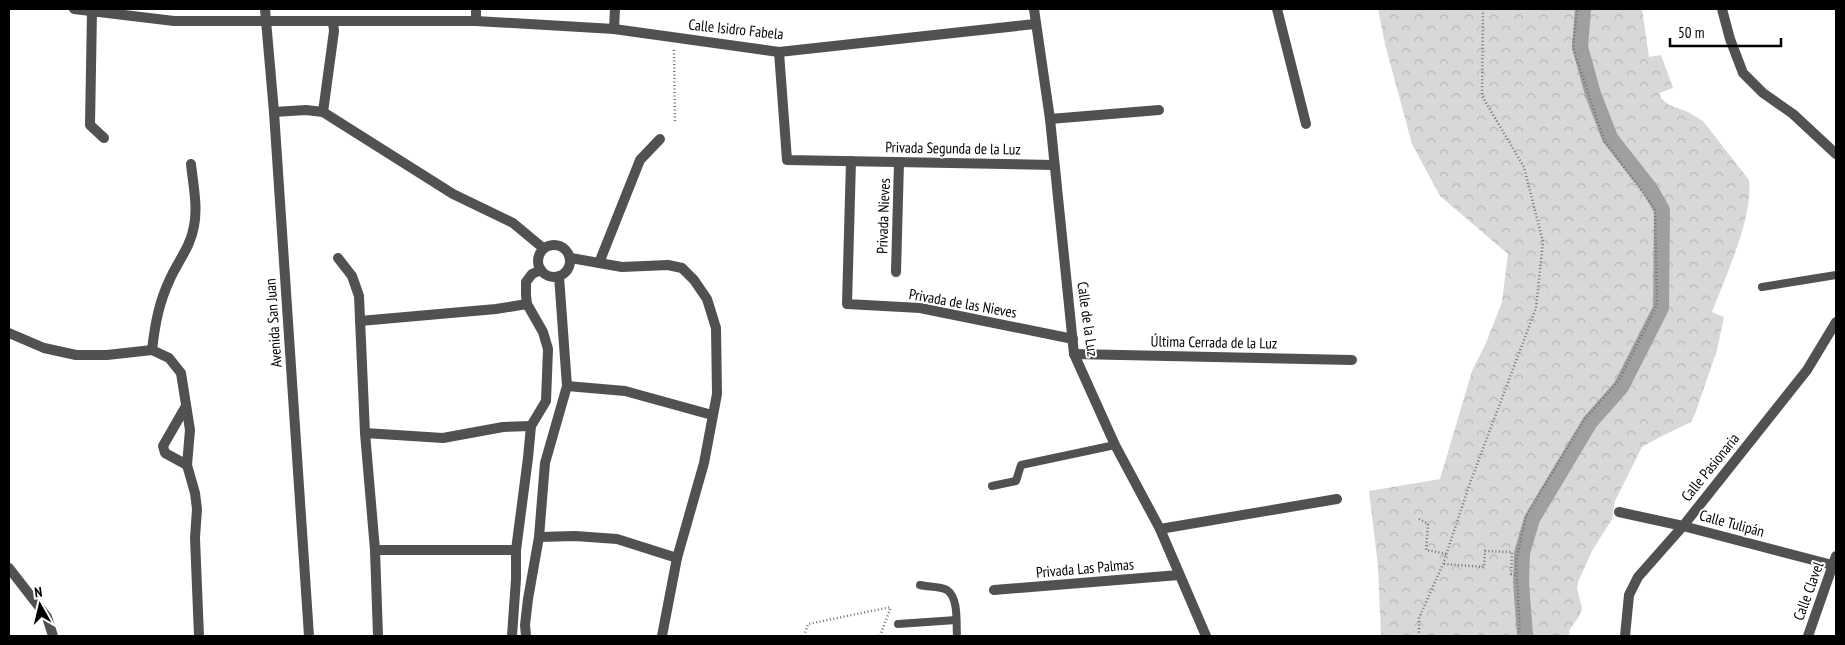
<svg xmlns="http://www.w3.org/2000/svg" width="1845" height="645" viewBox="0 0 1845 645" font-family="'PT Sans Narrow',sans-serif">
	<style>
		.forest { fill: url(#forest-crowns) }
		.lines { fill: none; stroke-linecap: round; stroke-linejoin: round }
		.canal { stroke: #9f9f9f; stroke-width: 16 }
		.path { stroke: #737373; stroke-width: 2.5; stroke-dasharray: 1 2.5; stroke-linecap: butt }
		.service { stroke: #515151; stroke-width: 8 }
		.minor { stroke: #515151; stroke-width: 10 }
		.tertiary { stroke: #515151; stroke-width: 10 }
		.labels { text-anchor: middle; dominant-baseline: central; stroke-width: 4; stroke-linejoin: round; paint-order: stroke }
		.street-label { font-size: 15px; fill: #000; stroke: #fff }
	</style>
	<defs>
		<pattern id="forest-crowns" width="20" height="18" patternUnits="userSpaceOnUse" patternTransform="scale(1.25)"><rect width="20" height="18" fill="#d8d8d8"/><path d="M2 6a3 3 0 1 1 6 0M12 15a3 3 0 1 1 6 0" fill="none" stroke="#b8b8b8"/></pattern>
	</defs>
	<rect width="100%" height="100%" fill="#fff"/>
	<path class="forest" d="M1378,9h264l7,48 12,-2 12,33 -14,5 2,5 8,7 19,7 15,9 46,59c5,35 -24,98 -37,132l12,5 -7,33 -22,64 -4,8 -31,15 -18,10 -27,54 -3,18 -20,32 -14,31 -1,7 5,19 -2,7 -10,14 -1,7h-188l-3,-70 -9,-75 71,-12 32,-108 14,-28 16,-41 6,-48 -68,-58 -28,-52 -27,-100z"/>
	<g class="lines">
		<path class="canal" d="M1525,636l-4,-54 1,-29 10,-34 58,-97 31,-35 40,-79 1,-98 -12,-21 -40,-51 -17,-44 -13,-47 3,-38"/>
		<g class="path">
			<path d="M674,50l1,73"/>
			<path d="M1419,519l9,5 -2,26 21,4"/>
			<path d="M1444,564l40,3 1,-16 27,1 -1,22 5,1"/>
			<path d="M804,636l4,-12 83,-17"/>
			<path d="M880,636l11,-29"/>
			<path d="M1419,636v-18l24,-54 27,-81 66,-175 7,-66 -19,-75 -42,-71 1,-87"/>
			<path d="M1520,636l-4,-75 10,-45 59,-97 34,-39 38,-75 -2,-96 -51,-69 -31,-92 4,-39"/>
		</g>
		<g class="service">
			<path d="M1762,287l74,-12"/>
			<path d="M992,486l24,-5 5,-16 94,-20"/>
			<path d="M920,585c8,2 20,1 27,5 12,8 9,34 10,46"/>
			<path d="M898,624l58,-4"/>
		</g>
		<g class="minor">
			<path d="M74,9l100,12h302l138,8 165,23 256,-28"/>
			<path d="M476,9v12"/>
			<path d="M1034,9l16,110 24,235 41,91 45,84 46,107"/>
			<path d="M1277,9l29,115"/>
			<path d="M1722,9l8,30 13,34 20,20 30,21 43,40"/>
			<path d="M92,11l-2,114 14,13"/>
			<path d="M614,29l1,-20"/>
			<path d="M779,52l8,108 267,5"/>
			<path d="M274,112l32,-2 17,2 130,82 60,29 30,25"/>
			<path d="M323,112l11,-81 -1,-9"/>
			<path d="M1050,119l109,-9"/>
			<path d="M851,161l-4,143 73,4 153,31"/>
			<circle cx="554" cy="261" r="16"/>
			<path d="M338,258l14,18 7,20 6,137 10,117 3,86"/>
			<path d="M571,258l51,9 46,-2 14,3 12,12 13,19 9,29 1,66 -13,69 -27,95 -15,78"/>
			<path d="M599,263l41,-103 20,-21"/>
			<path d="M896,272l3,-110"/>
			<path d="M360,321l136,-12 31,-5"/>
			<path d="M9,333l35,15 32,7h31l45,-5 17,8 12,15 9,57 -3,35 8,28 2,16 -2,29 4,98"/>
			<path d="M152,350c3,-26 7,-48 18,-71 8,-18 21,-33 24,-53 4,-20 -1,-42 -3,-62"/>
			<path d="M1074,354l278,6"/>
			<path d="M567,386l58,5 87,24"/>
			<path d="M186,406l-23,40 2,7 22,12"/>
			<path d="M365,433l78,5 60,-11 28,-1"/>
			<path d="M1619,512l64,14 153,40"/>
			<path d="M1160,529l177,-30"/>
			<path d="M539,537l36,-1 42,3 60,19"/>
			<path d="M375,550h141"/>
			<path d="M9,568l38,49 6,19"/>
			<path d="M994,590l185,-15"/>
			<path d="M512,636l4,-57v-29l12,-92 3,-32 15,-25 2,-52 -5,-17 -16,-28 -1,-9v-13l6,-8 9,-4"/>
			<path d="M526,636l-1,-11 3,-26 11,-62 6,-74 22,-77 -8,-110"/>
			<path d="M1625,636l4,-41 9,-18 45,-51 124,-156 29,-48"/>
			<path d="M1808,636l28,-80"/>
		</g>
		<path class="tertiary" d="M265,9l9,103 35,524"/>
	</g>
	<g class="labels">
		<g class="street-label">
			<text transform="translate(736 29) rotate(6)">Calle Isidro Fabela</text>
			<text transform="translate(953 148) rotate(1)">Privada Segunda de la Luz</text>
			<text transform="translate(883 216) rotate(-88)">Privada Nieves</text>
			<text transform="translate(963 303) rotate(10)">Privada de las Nieves</text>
			<text transform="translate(1088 319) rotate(82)">Calle de la Luz</text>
			<text transform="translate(273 323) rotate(-94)">Avenida San Juan</text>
			<text transform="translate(1214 342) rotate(1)">Última Cerrada de la Luz</text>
			<text transform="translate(1710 467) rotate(-51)">Calle Pasionaria</text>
			<text transform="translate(1732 523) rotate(15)">Calle Tulipán</text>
			<text transform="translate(1085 568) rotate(-5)">Privada Las Palmas</text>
			<text transform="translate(1808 591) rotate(-70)">Calle Clavel</text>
		</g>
	</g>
	<rect width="1845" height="645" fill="none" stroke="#000000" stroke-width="20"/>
	<g transform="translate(40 605) rotate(352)" stroke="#ffffff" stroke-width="4" paint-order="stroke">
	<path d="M0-4L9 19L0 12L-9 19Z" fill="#000000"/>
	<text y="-8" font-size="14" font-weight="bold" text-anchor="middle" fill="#000000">N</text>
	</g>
	<path d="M1670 38v8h111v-8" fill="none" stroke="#000000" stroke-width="2.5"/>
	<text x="1678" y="38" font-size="15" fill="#000000" stroke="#ffffff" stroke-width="4" paint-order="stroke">50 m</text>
</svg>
